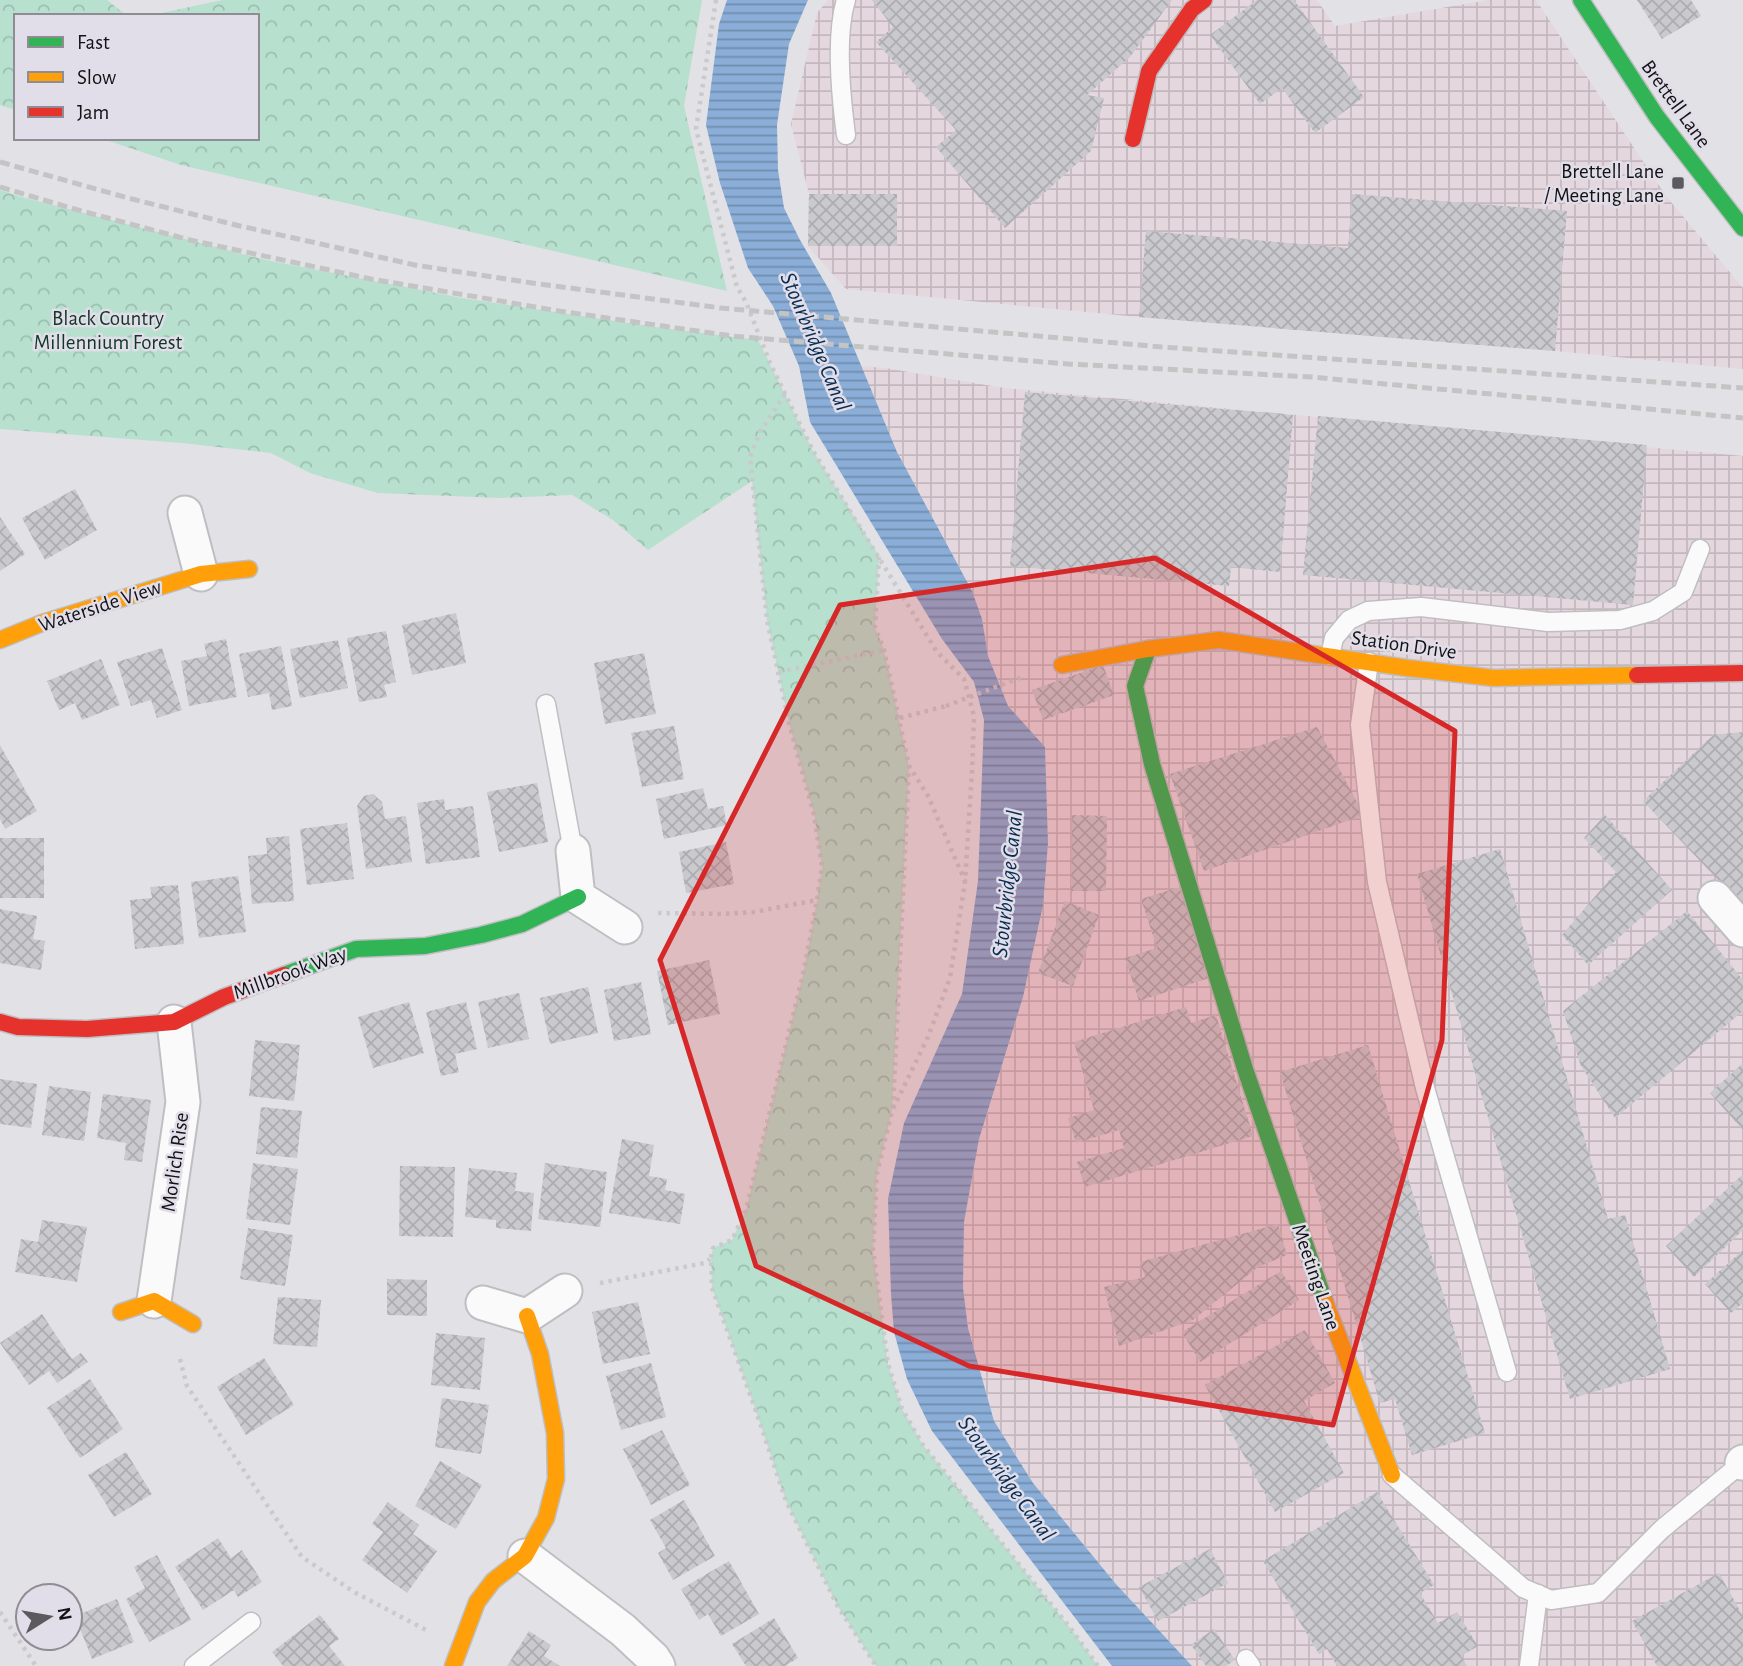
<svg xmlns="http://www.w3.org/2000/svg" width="1743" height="1666" viewBox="0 0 1743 1666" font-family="'Alegreya Sans',sans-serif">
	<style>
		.industrial { fill: url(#industrial-grid) }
		.forest { fill: url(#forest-crowns) }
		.water { fill: url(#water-rules) }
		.building { fill: url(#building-cross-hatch) }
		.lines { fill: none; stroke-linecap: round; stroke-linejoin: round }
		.lane-casing { stroke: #bfbec2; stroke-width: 21 }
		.street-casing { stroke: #bfbec2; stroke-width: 37 }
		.fast-casing { stroke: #bfbec2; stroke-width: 19 }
		.slow-casing { stroke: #bfbec2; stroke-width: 19 }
		.jam-casing { stroke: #bfbec2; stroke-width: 19 }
		.path { stroke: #cacacc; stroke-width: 4.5; stroke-dasharray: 3.5 5; stroke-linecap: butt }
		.lane { stroke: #fbfafb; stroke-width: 18 }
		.street { stroke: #fbfafb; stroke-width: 33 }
		.fast { stroke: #30b455; stroke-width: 16 }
		.slow { stroke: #ff9f0a; stroke-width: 16 }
		.jam { stroke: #e5322d; stroke-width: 16 }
		.rail { stroke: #c4c4c5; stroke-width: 5; stroke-dasharray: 10 5; stroke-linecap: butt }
		.path-bridge { stroke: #cacacc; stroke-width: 4.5; stroke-dasharray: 3.5 5; stroke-linecap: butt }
		.marked { fill: #d62828; fill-opacity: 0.2; stroke: #d62828; stroke-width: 5; stroke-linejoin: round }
		.poi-dot { fill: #5b5a5e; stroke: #e1dee9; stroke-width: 2.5 }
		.labels { text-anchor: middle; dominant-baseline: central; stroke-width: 5; stroke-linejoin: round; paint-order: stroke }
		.street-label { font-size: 21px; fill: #131215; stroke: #e1dee9 }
		.poi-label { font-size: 21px; fill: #131215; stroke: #e1dee9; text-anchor: end }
		.park-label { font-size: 21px; fill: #113727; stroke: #e1dee9 }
		.water-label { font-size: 23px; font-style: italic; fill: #072c51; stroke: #e1dee9 }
	</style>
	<defs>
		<pattern id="industrial-grid" width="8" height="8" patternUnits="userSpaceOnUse" patternTransform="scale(1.75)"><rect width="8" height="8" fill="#e5d7de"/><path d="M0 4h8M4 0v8" fill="none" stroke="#c4b8be"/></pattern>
		<pattern id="forest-crowns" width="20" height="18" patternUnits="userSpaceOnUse" patternTransform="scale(1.75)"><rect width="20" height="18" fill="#b7e0ce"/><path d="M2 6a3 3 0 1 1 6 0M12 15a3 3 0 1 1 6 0" fill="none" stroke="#9cbfb0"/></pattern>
		<pattern id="water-rules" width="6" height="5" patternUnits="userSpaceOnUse" patternTransform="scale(1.75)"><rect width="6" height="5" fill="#8aaed7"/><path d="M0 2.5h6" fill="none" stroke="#708cad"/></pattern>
		<pattern id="building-cross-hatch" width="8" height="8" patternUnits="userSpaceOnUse" patternTransform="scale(1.75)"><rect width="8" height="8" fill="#cac9ce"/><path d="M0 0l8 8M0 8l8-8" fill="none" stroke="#adacb0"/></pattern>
	</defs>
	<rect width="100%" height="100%" fill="#e2e1e6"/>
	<g class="industrial">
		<path d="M828,0h489l18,26 154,-26h47l130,196 77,92v81l-188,-18 -416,-34 -293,-28 -38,-43 1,-52 -18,-70 26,-111z"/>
		<path d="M861,366l24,2 119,20 739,68v1210h-551l-77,-83 -82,-100 -39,-62 -26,-93 -5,-40 1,-66 15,-83 44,-142 25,-154 -3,-96 -37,-41 -20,-50 -6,-37 -85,-167z"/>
	</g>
	<g class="forest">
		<path d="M0,0h107l20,16h-111v94l-16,-5z"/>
		<path d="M222,0h480l-18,106 43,185 -546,-126 -81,-27h157v-122h-109z"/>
		<path d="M0,190l18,6 248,64 196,38 193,29 103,13 55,111 66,105 -4,71 9,23 25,116 -17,345 -15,62 -4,77 15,114 14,45 21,36 148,184 27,37h-222l-39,-61 -51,-104 -28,-84 -46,-129 -1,-30 2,-10 19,-8 14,-30 58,-240 13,-70 5,-33 -8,-53 -24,-87 -23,-107 -15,-139 -104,69 -35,-30 -41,-25 -72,3 -122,-5 -68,-20 -39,-20 -89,-10 -182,-14z"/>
	</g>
	<path class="water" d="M727,0h81l-19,44 -12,81 1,45 6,38 16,32 31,53 66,159 75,139 10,28 6,37 20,50 37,41 3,96 -5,62 -20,92 -44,142 -15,83 -1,66 5,40 26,93 39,62 82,100 77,83h-80l-180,-235 -25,-52 -13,-47 -3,-38 -3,-95 16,-76 58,-129 16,-113 6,-161 -10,-38 -32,-43 -132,-217 -11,-56 -26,-60 -25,-38 -28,-85 -14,-58 13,-101z"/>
	<g class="building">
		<path d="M872,0h300l-42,57 -43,38 17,3 -13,53 -86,77 -69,-81 20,-17 -80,-88 17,-15z"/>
		<path d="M1257,0h37l70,97 -49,36 -33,-45 -22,16 -50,-69z"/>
		<path d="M1637,0h54l10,16 -39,23z"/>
		<path d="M809,194h88v52h-89z"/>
		<path d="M1352,194l215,17 -12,140 -416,-34 7,-86 202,17z"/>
		<path d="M1025,392l268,23 -13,157 -49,-5 -2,19 -219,-20z"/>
		<path d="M1318,416l329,29 -14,160 -330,-30z"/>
		<path d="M75,489l22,41 -52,30 -23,-42z"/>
		<path d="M0,517l25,37 -25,17z"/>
		<path d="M456,613l10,50 -54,12 -10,-50z"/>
		<path d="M386,631l10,51 -12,3 3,12 -28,5 -12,-64z"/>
		<path d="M226,639l11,58 -48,9 -8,-45 26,-5 -3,-12z"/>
		<path d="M338,640l10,48 -48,10 -10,-49z"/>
		<path d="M281,646l11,60 -20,4 -3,-17 -21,4 -9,-43z"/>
		<path d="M162,648l20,62 -25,8 -6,-18 -20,6 -14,-44z"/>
		<path d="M644,653l12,61 -51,10 -11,-61z"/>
		<path d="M101,659l19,46 -38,15 -7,-17 -16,7 -12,-29z"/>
		<path d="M1103,665l11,30 -71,25 -11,-30z"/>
		<path d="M674,726l10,53 -42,8 -11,-54z"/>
		<path d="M1317,727l47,88 -160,56 -34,-97z"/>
		<path d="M1743,732v174l-100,-105 70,-66z"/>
		<path d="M0,745l37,66 -32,18 -5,-10z"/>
		<path d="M537,783l11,59 -49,10 -12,-60z"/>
		<path d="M703,788l5,21 15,-3 4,19 -63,14 -8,-40z"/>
		<path d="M373,794l9,8 3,17 21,-3 6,46 -46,7 -9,-63 7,-10z"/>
		<path d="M444,799l1,11 28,-4 7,51 -54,7 -9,-61z"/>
		<path d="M1072,815l35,1 -1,75h-35z"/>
		<path d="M1605,815l67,75 -84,75 -26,-30 54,-63 -32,-34z"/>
		<path d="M347,823l7,56 -47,6 -7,-56z"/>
		<path d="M289,836l5,65 -42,3 -4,-48 19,-2 -1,-16z"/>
		<rect x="0" y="838" width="44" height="60"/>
		<path d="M726,842l8,42 -48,9 -7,-41z"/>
		<path d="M1500,849l108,370 17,-4 45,154 -100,30 -153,-525z"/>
		<path d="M238,876l8,56 -47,6 -8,-56z"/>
		<path d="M178,885l6,59 -49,5 -5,-49 22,-2 -2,-11z"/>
		<path d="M1180,887l29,91 -70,23 -14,-43 32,-10 -16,-49z"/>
		<path d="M1065,901l34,14 -26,71 -35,-13z"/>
		<path d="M0,909l37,7 -4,23 12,2 -4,29 -41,-7z"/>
		<path d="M1687,911l56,69v31l-128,107 -34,-52 -18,-55z"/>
		<path d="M709,960l11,54 -52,11 -11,-54z"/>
		<path d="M641,982l10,52 -37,7 -10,-51z"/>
		<path d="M588,987l10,46 -48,11 -10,-46z"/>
		<path d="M519,993l10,46 -41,9 -10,-46z"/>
		<path d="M409,1002l15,51 -51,15 -15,-51z"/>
		<path d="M466,1002l11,47 -22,5 4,18 -18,4 -15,-64z"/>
		<path d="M1186,1007l5,16 25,-8 37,121 -168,51 -8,-25 47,-14 -5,-18 -43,13 -8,-25 26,-8 -20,-68z"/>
		<path d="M255,1040l45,5 -6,56 -45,-5z"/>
		<path d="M1368,1045l117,388 -73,22 -17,-56 -15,4 -100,-331z"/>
		<path d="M1743,1063v67l-33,-37z"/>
		<path d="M0,1079l37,5 -6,44 -31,-4z"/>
		<path d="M49,1086l42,6 -7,49 -42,-6z"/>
		<path d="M103,1094l48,6 -9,62 -18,-2 2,-17 -29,-5z"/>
		<path d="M261,1107l41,4 -5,47 -41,-4z"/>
		<path d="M622,1139l32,6 -5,31 18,3 -2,11 20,4 -5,30 -71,-11z"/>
		<path d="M253,1163l45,6 -8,56 -44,-6z"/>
		<path d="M545,1163l62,9 -7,55 -62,-8z"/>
		<path d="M400,1166l55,1 -2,70 -54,-1z"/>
		<path d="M469,1168l48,5 -2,18 19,2 -3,38 -35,-3v-8l-31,-3z"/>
		<path d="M1743,1174v56l-49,47 -28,-31z"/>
		<path d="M42,1220l45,7 -10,55 -62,-10 6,-33 17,3z"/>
		<path d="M1278,1224l9,31 -29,12 -65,53 -74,26 -15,-59 41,-10 -5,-15z"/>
		<path d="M248,1228l45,7 -8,51 -45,-7z"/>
		<path d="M1743,1250v53l-12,10 -26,-29z"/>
		<path d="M1281,1271l18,29 -99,62 -18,-30z"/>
		<path d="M387,1279l40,1v36l-40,-1z"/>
		<path d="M278,1297l43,3 -4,47 -44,-3z"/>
		<path d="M638,1302l12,52 -47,10 -11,-52z"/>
		<path d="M42,1314l30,45 9,-6 7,9 -31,21 -8,-12 -20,14 -29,-42z"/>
		<path d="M1305,1330l30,53 -31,18 40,72 -69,39 -70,-127z"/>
		<path d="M436,1333l49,5 -5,52 -49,-5z"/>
		<path d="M264,1358l30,47 -48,30 -29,-48z"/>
		<path d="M651,1363l15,54 -45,13 -15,-54z"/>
		<path d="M90,1379l33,50 -43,29 -33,-50z"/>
		<path d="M442,1398l47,7 -8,49 -46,-7z"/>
		<path d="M662,1430l28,55 -39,20 -28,-56z"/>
		<path d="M126,1452l26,42 -38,23 -26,-42z"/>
		<path d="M440,1461l42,24 -26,44 -41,-23z"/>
		<path d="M1377,1492l57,93 -14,8 18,30 19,-11 21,34 -17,10 6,10h-130l-10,-17 -8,5 -56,-93z"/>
		<path d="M684,1500l31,56 -42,24 -15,-27 8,-5 -16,-28z"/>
		<path d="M388,1502l31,23 -6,9 24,17 -30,42 -45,-33 21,-28 -11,-8z"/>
		<path d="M218,1538l13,20 11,-8 20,32 -24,15 -4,-7 -31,20 -28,-43z"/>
		<path d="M1210,1549l18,34 -70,38 -19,-34z"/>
		<path d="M157,1555l34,65 -42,22 -23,-43 19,-11 -11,-21z"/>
		<path d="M729,1561l30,53 -38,22 -13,-22 -9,6 -18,-31z"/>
		<path d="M1719,1573l24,43v50h-86l-25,-45z"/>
		<path d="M117,1599l17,43 -42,17 -17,-43z"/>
		<path d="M320,1615l19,24 -10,7 16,20h-62l-11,-14z"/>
		<path d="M774,1618l24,40 -13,8h-39l-14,-22z"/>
		<path d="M1214,1629l21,31 -9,6h-20l-15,-21z"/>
		<path d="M529,1631l22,14 -7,11 16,10h-53z"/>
	</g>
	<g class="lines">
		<g class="lane-casing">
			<g id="lane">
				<path d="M846,135c-5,-38 -11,-99 0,-135"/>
				<path d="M1330,656l4,-18 15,-18 19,-9 53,-4 127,15 72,-2 33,-9 30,-19 17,-43"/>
				<path d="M1369,662l-9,63 17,157 48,206 82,284"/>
				<path d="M546,704l27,147"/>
				<path d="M1392,1475l131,113 28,12 47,-7 64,-64 80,-66 1,1"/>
				<path d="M1246,1659l5,7"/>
				<path d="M194,1666l57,-44"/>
				<path d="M1529,1666l9,-72"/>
			</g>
		</g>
		<g class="street-casing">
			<g id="street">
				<path d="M185,513l16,61"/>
				<path d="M573,851l5,46 47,30"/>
				<path d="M1715,898l28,32"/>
				<path d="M154,1301l29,-199 -9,-80"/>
				<path d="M483,1303l44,13 38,-25"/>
				<path d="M1742,1463l1,-1"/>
				<path d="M525,1556l98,74 30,28 5,8"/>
			</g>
		</g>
		<g class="fast-casing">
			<g id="fast">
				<path d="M1581,0l76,117 86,111"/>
				<path d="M1148,649l-13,37 17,78 93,305 80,233"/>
				<path d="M284,975l72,-26 69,-3 56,-11 41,-11 56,-27"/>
			</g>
		</g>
		<g class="slow-casing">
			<g id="slow">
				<path d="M0,640l42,-17 159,-49 48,-5"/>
				<path d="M1062,665l86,-16 71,-9 188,28 87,10 143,-3"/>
				<path d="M1325,1302l67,173"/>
				<path d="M121,1312l33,-11 39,23"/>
				<path d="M453,1666l24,-64 16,-21 32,-25 21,-38 10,-39 -1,-46 -15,-79 -13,-38"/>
			</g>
		</g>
		<g class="jam-casing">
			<g id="jam">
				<path d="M1133,139l16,-68 43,-62 12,-9"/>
				<path d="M1637,675l106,-2"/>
				<path d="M0,1022l18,5 69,2 87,-7 50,-25 60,-22"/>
			</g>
		</g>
		<g class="path">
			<path d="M716,0l-20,129 41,158 9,15 24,61 43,88 124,201 27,27 10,37 -2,56 -7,110 -15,96 -22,59 -36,74 -15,62 -4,77 15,114 14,45 21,36 148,184 27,37"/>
			<path d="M785,394l-25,38 -10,25 17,163 23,107 24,88 8,52 -5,33 -13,70 -58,240 -14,30 -19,8 -2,10 1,30 46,129 28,84 51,104 39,61"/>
			<path d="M879,557l-4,70 9,23 25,116 19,30 37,85"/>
			<path d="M779,672l105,-22"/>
			<path d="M900,718l46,-12"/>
			<path d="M658,913l63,1 33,-2 63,-12"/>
			<path d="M893,1108l16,-342"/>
			<path d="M600,1283l105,-20 5,-4"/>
			<path d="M180,1359l7,27 115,171 52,35 74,39"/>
			<path d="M0,1612l36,54"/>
		</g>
		<use href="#lane" class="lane"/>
		<use href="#street" class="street"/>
		<use href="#fast" class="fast"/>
		<use href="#slow" class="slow"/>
		<use href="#jam" class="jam"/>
		<g class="rail">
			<path d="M0,162l128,36 112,28 175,39 117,18 189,25 441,39 581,41"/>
			<path d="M0,187l78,23 112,30 181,39 188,32 173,25 336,28 244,13 431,41"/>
		</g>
		<path class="path-bridge" d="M946,706l79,-30"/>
	</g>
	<path class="marked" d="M1155,558l300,173 -13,309 -109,385 -364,-59 -213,-100 -96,-306 180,-355z"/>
	<rect class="poi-dot" x="1671" y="176" width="14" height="14" rx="3.5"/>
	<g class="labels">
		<g class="street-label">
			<text transform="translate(1676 104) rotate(54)">Brettell Lane</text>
			<text transform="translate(100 606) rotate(-18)">Waterside View</text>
			<text transform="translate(1404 645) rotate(8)">Station Drive</text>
			<text transform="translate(290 973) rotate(-20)">Millbrook Way</text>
			<text transform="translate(175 1162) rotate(-82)">Morlich Rise</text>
			<text transform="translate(1316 1277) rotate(71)">Meeting Lane</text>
		</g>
		<g class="poi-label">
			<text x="1664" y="171">Brettell Lane<tspan x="1664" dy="24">/ Meeting Lane</tspan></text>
		</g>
		<g class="park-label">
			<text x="108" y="318">Black Country<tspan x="108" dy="24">Millennium Forest</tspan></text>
		</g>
		<g class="water-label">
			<text transform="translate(815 342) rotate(67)">Stourbridge Canal</text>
			<text transform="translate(1008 884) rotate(-84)">Stourbridge Canal</text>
			<text transform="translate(1006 1479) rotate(54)">Stourbridge Canal</text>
		</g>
	</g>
	<rect x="14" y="14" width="245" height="126" fill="#e1dee9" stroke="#8f8c94" stroke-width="2"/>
	<rect x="28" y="37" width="35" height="10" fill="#30b455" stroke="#8f8c94" stroke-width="2"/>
	<text x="77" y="49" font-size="21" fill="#131215">Fast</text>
	<rect x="28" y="72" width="35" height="10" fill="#ff9f0a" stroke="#8f8c94" stroke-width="2"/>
	<text x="77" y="84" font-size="21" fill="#131215">Slow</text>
	<rect x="28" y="107" width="35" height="10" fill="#e5322d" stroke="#8f8c94" stroke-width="2"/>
	<text x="77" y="119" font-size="21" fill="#131215">Jam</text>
	<g transform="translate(49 1617) rotate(79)"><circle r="33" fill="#e1dee9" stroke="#8f8c94" stroke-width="2"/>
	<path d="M0-5L12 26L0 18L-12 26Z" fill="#5b5a5e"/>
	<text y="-10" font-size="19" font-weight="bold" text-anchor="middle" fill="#131215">N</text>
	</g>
</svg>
